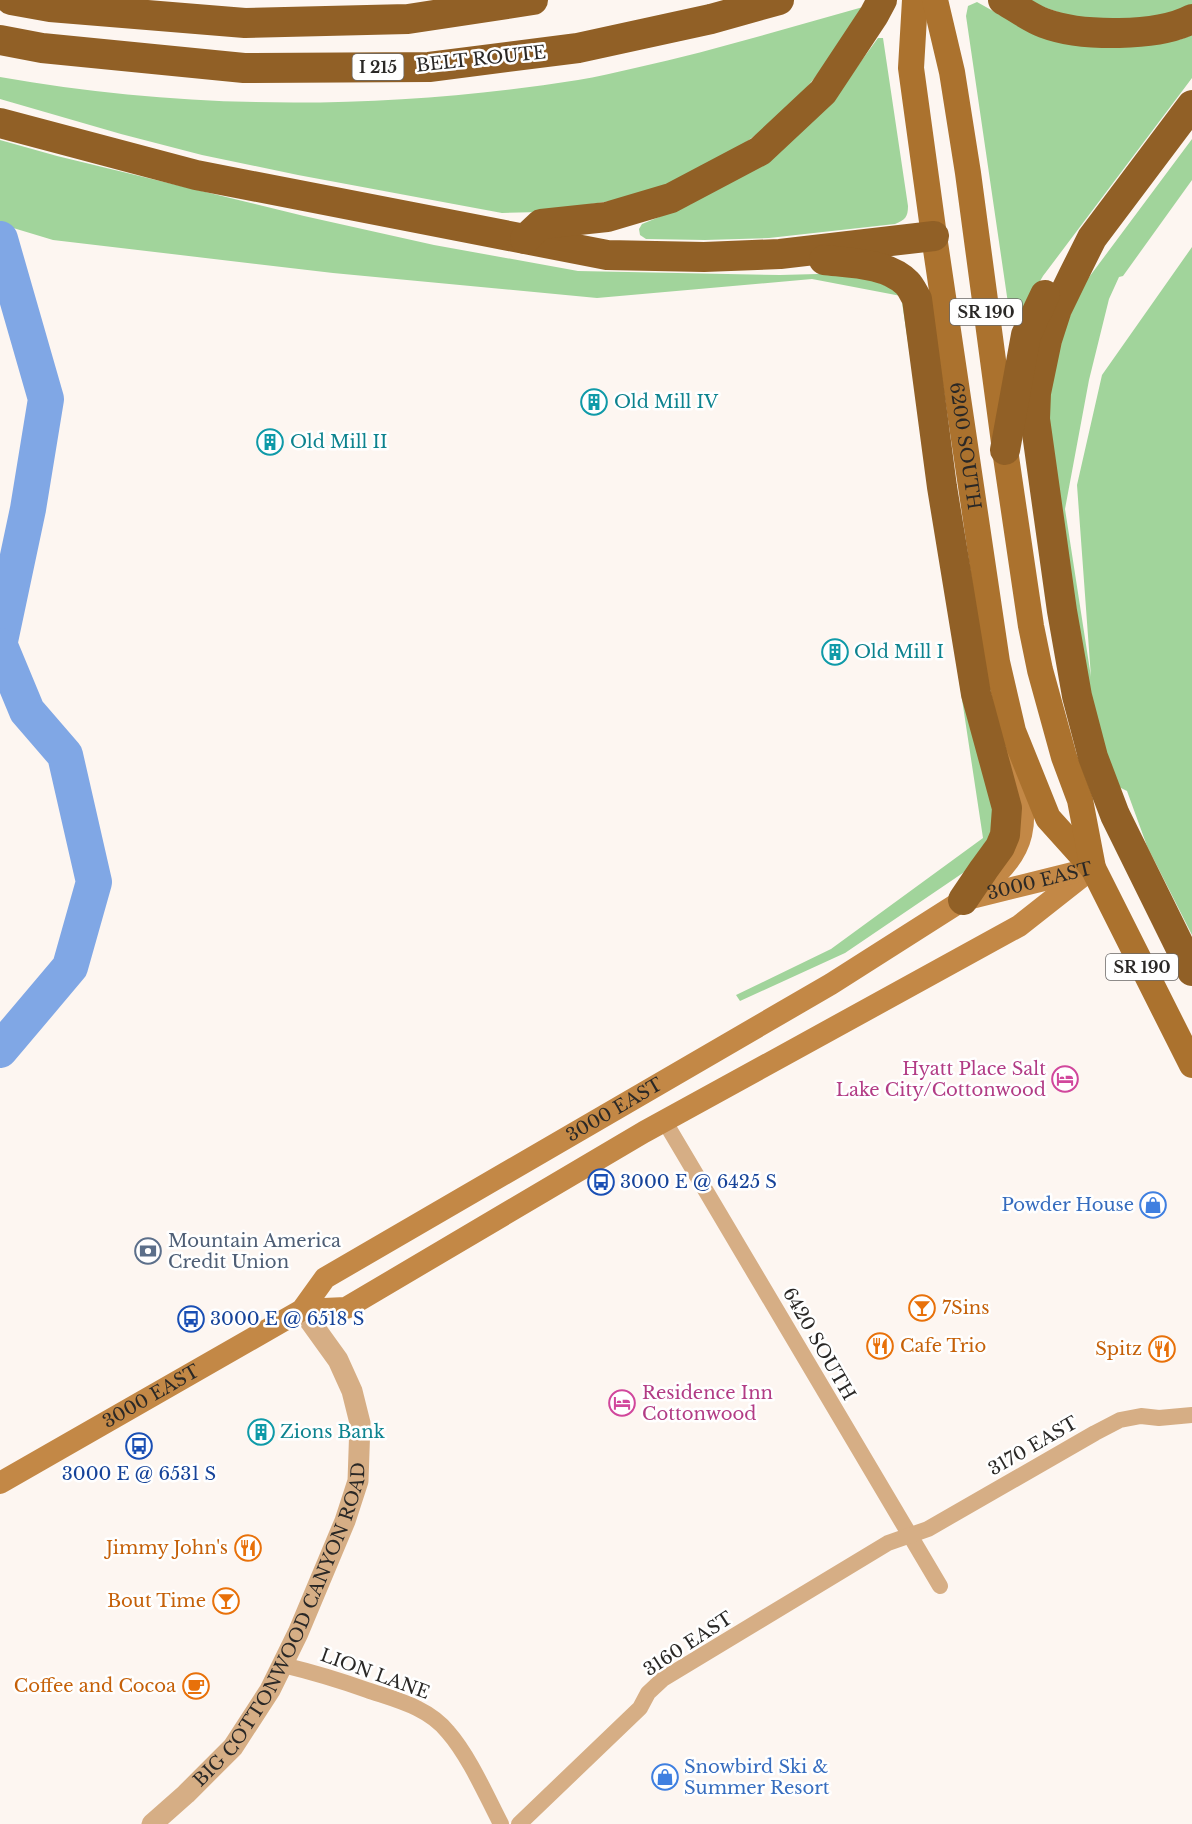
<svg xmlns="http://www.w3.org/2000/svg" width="1192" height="1824" viewBox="0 0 1192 1824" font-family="'Libre Baskerville',serif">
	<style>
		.green { fill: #a1d49b }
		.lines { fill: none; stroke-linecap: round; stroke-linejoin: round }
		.river { stroke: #80a7e5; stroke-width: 36 }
		.minor { stroke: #d6ae85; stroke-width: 16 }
		.tertiary { stroke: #d6ae85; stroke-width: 21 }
		.secondary { stroke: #c38846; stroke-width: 22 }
		.primary { stroke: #ab722e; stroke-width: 26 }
		.motorway { stroke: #916026; stroke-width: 30 }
		.labels { text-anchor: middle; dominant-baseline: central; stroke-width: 5; stroke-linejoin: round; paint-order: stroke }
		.shield { fill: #fff; stroke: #6a6867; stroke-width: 1.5 }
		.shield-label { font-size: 16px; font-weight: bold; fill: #2a2826 }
		.street-label { font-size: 18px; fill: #2a2826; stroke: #fff }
		.culture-label { font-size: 18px; fill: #0d838f; stroke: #fff; text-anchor: start }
		.hotel-label { font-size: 18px; fill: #b23c85; stroke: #fff; text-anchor: end }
		.transit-label { font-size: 18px; fill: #164399; stroke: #fff; text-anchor: start }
		.shop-label { font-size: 18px; fill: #366cbe; stroke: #fff; text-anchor: end }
		.service-label { font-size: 18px; fill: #4e5e75; stroke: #fff; text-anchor: start }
		.food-label { font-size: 18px; fill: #c56008; stroke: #fff; text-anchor: end }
	</style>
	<rect width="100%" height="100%" fill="#fdf6f1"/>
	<g class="green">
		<path d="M1024,0h168v8l-54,13 -66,-4z"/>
		<path d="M977,2l50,28 152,10 13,-5v43l-149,198 -26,44 -3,1 -4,-4 -44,-301 2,-10z"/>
		<path d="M863,7l-41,62 -25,30 -26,25 -47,34 -50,25 -44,15 -90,14 -38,1 -204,-38 -96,-20 -81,-21 -121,-35v-22c190,34 387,33 578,3 19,-3 38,-8 57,-12 77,-17 152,-40 228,-61z"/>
		<path d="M878,38h5l25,168c0,11 -3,14 -13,18l-126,14 -64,2 -59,-1 -6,-4 -1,-6 3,-5 49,-20 144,-107z"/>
		<path d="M1192,139v41l-69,96 -4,1 -10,22 -20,81 -24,129 26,168 -14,-192 25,-110 90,-128v688l-45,-89 -20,-55 -10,-5 -24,-64 -47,-295 5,-63 30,-76z"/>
		<path d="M0,140l57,16 247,60 130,29 144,26 202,4 75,-2 46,19 97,526 -16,42 -137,93 -105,48 -4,-6 95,-46 152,-111 -82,-542 -89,-17 -215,19 -264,-25 -280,-33 -53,-16z"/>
	</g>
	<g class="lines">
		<g class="river">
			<path d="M0,239l46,160 -18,110 -28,132"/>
			<path d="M0,646l27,65 38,44 29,127 -24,85 -70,83"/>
		</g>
		<g class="minor">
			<path d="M665,1122l275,464"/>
			<path d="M283,1665c29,7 56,15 84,25 29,10 61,17 81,42 21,24 38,63 53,92"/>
			<path d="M519,1824l121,-116 8,-15 15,-14 225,-136 40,-14 167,-96 25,-13 21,-4 18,2 33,-3"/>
		</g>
		<path class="tertiary" id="s1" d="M152,1824l34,-30 47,-47 37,-57 28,-57 47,-112 13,-40 2,-58 -8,-32 -14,-31 -36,-50"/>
		<g class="secondary">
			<path d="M979,889c57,-42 46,-74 37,-136"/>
			<path d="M302,1310l44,-2 298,-176 375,-206 66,-52"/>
			<path id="s2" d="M0,1483l302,-173 23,-32 506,-294 132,-84 130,-32"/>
		</g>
		<g class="primary">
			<path id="s3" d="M915,0l-4,68 23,168 63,426 16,69 35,87 45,50"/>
			<path d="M935,0l17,72 16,101 37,277 26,176 9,44 24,87 16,43 13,68 99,197"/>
		</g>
		<g class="motorway">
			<path d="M11,0l39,7 195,16 163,-4 125,-19"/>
			<path d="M1003,0c13,7 27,18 41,23 37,14 114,14 148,-4"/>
			<path d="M0,40l42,8 202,20 185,-1 149,-19 133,-29 68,-19"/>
			<path d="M1192,105l-100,133 -19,38 -16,33 -10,31 -11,53 -1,26 27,192 15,85 16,61 22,58 77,156"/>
			<path d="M0,123l196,52 411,80 97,2 76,-3 154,-18"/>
			<path d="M525,239l16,-15 66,-7 64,-19 89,-47 63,-59 51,-77 8,-15"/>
			<path d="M824,260c27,3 63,3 83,23 4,4 7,11 10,16l25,188 34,207 31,114 -2,27 -5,12 -16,22 -21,31"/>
			<path d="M1005,450l21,-115 19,-40"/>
		</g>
	</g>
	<defs>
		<g id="building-ring" transform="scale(1.35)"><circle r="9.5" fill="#fff" stroke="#0f9aa8" stroke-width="1.5"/><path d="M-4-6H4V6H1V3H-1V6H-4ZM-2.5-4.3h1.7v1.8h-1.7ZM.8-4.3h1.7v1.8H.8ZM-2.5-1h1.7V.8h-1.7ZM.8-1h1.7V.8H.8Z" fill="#0f9aa8"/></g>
		<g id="hotel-ring" transform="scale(1.35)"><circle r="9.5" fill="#fff" stroke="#d1479c" stroke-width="1.5"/><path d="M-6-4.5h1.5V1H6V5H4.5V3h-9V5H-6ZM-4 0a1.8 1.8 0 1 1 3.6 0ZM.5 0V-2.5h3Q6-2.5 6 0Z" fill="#d1479c"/></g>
		<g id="bus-ring" transform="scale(1.35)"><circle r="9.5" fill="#fff" stroke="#1a4fb4" stroke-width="1.5"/><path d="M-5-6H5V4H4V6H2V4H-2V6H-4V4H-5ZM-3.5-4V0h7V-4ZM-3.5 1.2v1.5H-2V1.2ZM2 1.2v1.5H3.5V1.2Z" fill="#1a4fb4"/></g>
		<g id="shop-ring" transform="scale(1.35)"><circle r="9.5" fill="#fff" stroke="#3f7fe0" stroke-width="1.5"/><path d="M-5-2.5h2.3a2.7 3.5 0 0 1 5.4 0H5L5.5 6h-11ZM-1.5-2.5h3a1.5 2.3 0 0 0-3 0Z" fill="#3f7fe0"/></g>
		<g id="bank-ring" transform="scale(1.35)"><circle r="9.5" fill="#fff" stroke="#5c6f8a" stroke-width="1.5"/><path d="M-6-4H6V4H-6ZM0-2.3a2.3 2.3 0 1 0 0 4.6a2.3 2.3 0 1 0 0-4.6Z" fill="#5c6f8a"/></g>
		<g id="bar-ring" transform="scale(1.35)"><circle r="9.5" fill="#fff" stroke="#e8710a" stroke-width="1.5"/><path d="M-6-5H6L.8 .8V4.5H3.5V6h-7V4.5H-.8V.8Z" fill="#e8710a"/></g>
		<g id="restaurant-ring" transform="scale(1.35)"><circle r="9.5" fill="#fff" stroke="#e8710a" stroke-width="1.5"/><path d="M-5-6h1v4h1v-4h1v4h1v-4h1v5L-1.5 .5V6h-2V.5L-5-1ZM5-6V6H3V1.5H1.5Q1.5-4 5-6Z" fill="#e8710a"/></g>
		<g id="cafe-ring" transform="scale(1.35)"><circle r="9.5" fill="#fff" stroke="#e8710a" stroke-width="1.5"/><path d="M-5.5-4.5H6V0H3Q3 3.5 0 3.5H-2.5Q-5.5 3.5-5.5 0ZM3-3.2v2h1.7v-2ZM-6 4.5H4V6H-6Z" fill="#e8710a"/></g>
	</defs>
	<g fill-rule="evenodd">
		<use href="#building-ring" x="594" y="402"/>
		<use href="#building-ring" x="270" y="442"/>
		<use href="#building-ring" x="835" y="652"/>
		<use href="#hotel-ring" x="1065" y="1079"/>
		<use href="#bus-ring" x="601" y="1182"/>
		<use href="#shop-ring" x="1153" y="1205"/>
		<use href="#bank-ring" x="148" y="1251"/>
		<use href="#bar-ring" x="922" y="1308"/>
		<use href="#bus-ring" x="191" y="1319"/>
		<use href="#restaurant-ring" x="880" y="1346"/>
		<use href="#restaurant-ring" x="1162" y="1349"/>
		<use href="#hotel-ring" x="622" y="1403"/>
		<use href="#building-ring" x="261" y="1432"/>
		<use href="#bus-ring" x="139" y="1446"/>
		<use href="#restaurant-ring" x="248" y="1548"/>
		<use href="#bar-ring" x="226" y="1601"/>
		<use href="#cafe-ring" x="196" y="1686"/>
		<use href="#shop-ring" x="665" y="1777"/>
	</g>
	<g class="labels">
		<g class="shield">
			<rect x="352.5" y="54" width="51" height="26" rx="4.5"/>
			<rect x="950" y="299" width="72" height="26" rx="4.5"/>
			<rect x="1106" y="954" width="72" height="26" rx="4.5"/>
		</g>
		<g class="shield-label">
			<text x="378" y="67">I 215</text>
			<text x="986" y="312">SR 190</text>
			<text x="1142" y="967">SR 190</text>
		</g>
		<g class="street-label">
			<text transform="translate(481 59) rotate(-6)">BELT ROUTE</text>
			<text stroke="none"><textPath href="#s3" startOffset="450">6200 SOUTH</textPath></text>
			<text stroke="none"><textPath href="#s2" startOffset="1208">3000 EAST</textPath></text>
			<text stroke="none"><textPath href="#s2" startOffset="722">3000 EAST</textPath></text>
			<text transform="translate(819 1344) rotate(60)">6420 SOUTH</text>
			<text stroke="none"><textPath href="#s2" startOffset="174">3000 EAST</textPath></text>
			<text transform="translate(1033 1446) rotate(-30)">3170 EAST</text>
			<text stroke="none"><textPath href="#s1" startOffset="243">BIG COTTONWOOD CANYON ROAD</textPath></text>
			<text transform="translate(688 1644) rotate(-33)">3160 EAST</text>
			<text transform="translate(375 1674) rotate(20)">LION LANE</text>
		</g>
		<g class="culture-label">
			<text x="614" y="402">Old Mill IV</text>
			<text x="290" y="442">Old Mill II</text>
			<text x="854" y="652">Old Mill I</text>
			<text x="280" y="1432">Zions Bank</text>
		</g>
		<g class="hotel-label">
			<text x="1046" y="1069">Hyatt Place Salt<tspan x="1046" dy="21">Lake City/Cottonwood</tspan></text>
			<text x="642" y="1393" text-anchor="start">Residence Inn<tspan x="642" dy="21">Cottonwood</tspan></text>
		</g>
		<g class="transit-label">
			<text x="620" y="1182">3000 E @ 6425 S</text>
			<text x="210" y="1319">3000 E @ 6518 S</text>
			<text x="139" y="1474" text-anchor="middle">3000 E @ 6531 S</text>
		</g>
		<g class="shop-label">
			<text x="1134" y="1205">Powder House</text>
			<text x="684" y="1767" text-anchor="start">Snowbird Ski &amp;<tspan x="684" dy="21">Summer Resort</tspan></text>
		</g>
		<g class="service-label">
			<text x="168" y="1241">Mountain America<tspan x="168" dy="21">Credit Union</tspan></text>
		</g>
		<g class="food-label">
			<text x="942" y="1308" text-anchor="start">7Sins</text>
			<text x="900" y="1346" text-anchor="start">Cafe Trio</text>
			<text x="1142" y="1349">Spitz</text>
			<text x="228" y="1548">Jimmy John's</text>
			<text x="206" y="1601">Bout Time</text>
			<text x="176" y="1686">Coffee and Cocoa</text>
		</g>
	</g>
</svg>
